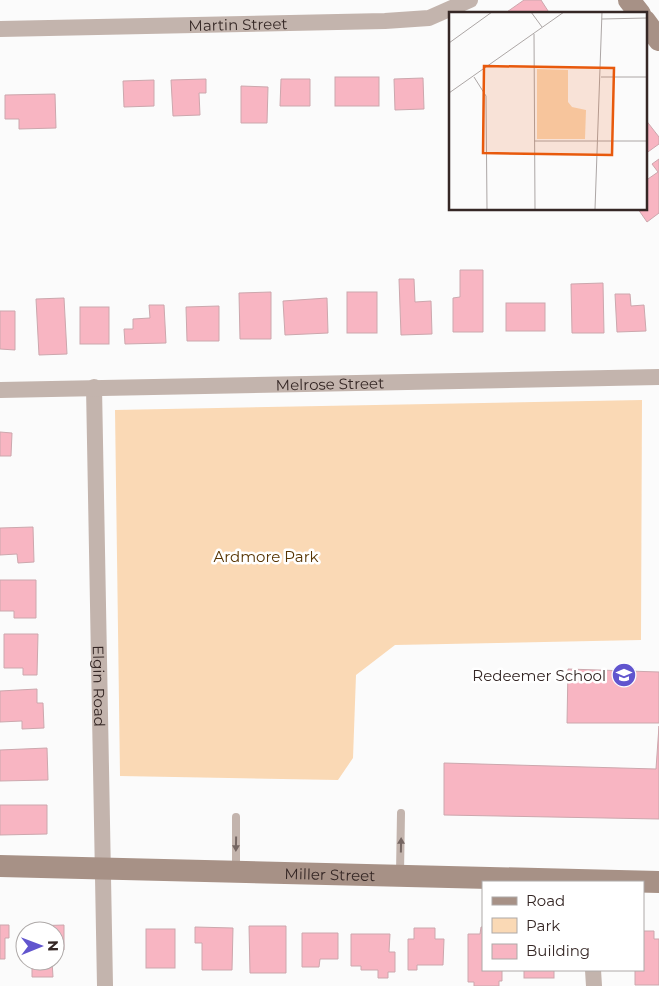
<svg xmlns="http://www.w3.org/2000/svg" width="659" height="986" viewBox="0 0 659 986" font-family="Montserrat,sans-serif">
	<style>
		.green { fill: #fad9b5 }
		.building { fill: #f8b5c2; stroke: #cca7ad }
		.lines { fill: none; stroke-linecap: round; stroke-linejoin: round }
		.lane { stroke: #c3b4ad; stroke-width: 8 }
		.street { stroke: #c3b4ad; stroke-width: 16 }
		.secondary { stroke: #a79186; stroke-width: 22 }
		.oneway { fill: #756662 }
		.labels { text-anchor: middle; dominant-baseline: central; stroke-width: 5; stroke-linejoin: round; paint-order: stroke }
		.street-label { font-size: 15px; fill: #352725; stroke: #fff }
		.park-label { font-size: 15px; fill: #573402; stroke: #fff }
		.poi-label { font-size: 15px; fill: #352725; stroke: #fff; text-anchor: end }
		.inset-road { fill: none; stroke: #aca6a5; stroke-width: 1 }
		.view { fill: #e8590c; fill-opacity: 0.15; stroke: #e8590c; stroke-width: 2.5 }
		.inset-edge { fill: none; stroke: #352725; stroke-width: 2.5 }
	</style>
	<rect width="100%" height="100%" fill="#fbfbfb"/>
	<path class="green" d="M642,400l-1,240 -246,5 -39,30 -3,83 -15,22 -218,-4 -5,-366z"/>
	<g class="building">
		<path d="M524,0h17l9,14h-46z"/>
		<rect x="335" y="77" width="44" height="29"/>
		<path d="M423,78l1,31 -29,1 -1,-31z"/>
		<path d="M206,79v14h-7l1,22 -27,1 -2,-36z"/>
		<path d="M281,79h29v27h-30z"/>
		<path d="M154,80v26l-30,1 -1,-26z"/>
		<path d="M241,86l27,1 -1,36h-26z"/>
		<path d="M55,94l1,34 -37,1v-10h-14v-24z"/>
		<path d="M645,119l14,18v7l-14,10z"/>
		<path d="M659,159v54l-12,9 -9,-13h7v-28l13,-9 -6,-8z"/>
		<path d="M460,270h23v62h-30v-34l7,-1z"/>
		<path d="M399,279h15l1,23 16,-1 1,33 -31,1z"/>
		<path d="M603,283l1,50h-32l-1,-49z"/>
		<path d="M271,292v47h-31l-1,-46z"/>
		<rect x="347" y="292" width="30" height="41"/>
		<path d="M615,294h15l1,12 13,-1 2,26 -29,1z"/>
		<path d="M64,298l3,56 -28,1 -3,-56z"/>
		<path d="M327,298l1,35 -43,2 -2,-34z"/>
		<rect x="506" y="303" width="39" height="28"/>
		<path d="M149,305h15l2,38 -41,1 -1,-15h9v-10l17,-1z"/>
		<path d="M219,306v35h-32l-1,-34z"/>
		<rect x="80" y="307" width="29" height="37"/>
		<path d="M0,311h15v39l-15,-1z"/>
		<path d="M0,432l12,1 -1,23h-11z"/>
		<path d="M33,527l1,35 -16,1 -1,-9 -17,1v-27z"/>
		<path d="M0,580h36v38h-22v-7h-14z"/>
		<path d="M4,634h34l-1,41h-14v-7h-19z"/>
		<path d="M568,669l91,3v51h-92z"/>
		<path d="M37,689v14h6l1,25 -22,1v-8l-22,1v-31z"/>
		<path d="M659,726v93l-215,-4v-52l212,6z"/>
		<path d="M47,748l1,32 -48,1v-31z"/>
		<path d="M0,805h47v29l-47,1z"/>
		<path d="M0,925h9v13h-4v21h-5z"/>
		<path d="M64,925v25h-9v-19h-24v-5z"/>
		<path d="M249,926h37v47h-36z"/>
		<path d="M195,927l38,1 -1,42h-30v-27h-7z"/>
		<path d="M481,927h2v43h19v11h-3v5h-25v-4h-6v-48h12z"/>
		<path d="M414,928h21v11h9l-1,26h-26v5h-9v-31h6z"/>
		<rect x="146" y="929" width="29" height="39"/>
		<path d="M643,931h11v8h5v46h-24v-15h8z"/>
		<path d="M302,933h36v26h-18l-1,8h-17z"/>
		<path d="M351,934h39l-1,18h6v20h-7v6h-10v-8h-17v-4h-10z"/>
		<path d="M32,961h20l1,16h-21z"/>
		<rect x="524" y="970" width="30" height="8"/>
	</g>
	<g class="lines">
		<g class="lane">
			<path d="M236,870v-53"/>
			<path d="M400,873l1,-60"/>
		</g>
		<g class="street">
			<path id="s1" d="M0,29l385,-8 44,-3 41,-18"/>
			<path id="s2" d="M94,387l11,599"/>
			<path id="s3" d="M0,390l659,-13"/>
			<path d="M593,970l1,16"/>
		</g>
		<g class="secondary">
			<path d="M629,0l11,14"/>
			<path d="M645,21l14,19"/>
			<path id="s4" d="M0,866l659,16"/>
		</g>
	</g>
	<defs><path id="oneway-solid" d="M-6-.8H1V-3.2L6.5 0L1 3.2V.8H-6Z" transform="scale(1.25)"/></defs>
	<g class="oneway">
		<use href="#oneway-solid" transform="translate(236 844) rotate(91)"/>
		<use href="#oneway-solid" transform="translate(401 845) rotate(-89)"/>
	</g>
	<defs>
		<g id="school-disc" transform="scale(1.25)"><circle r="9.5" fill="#6155ce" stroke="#fff"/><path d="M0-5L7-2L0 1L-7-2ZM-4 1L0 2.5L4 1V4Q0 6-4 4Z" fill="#fff"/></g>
	</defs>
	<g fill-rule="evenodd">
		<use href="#school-disc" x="624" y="675"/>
	</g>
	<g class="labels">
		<g class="street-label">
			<text stroke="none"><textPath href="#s1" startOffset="238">Martin Street</textPath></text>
			<text stroke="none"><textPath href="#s3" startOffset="330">Melrose Street</textPath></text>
			<text stroke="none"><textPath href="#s2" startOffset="299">Elgin Road</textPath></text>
			<text stroke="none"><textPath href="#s4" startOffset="330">Miller Street</textPath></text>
		</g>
		<g class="park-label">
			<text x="266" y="556">Ardmore Park</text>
		</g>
		<g class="poi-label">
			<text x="606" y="675">Redeemer School</text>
		</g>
	</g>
	<g transform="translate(449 12)">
		<rect width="198" height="198" fill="#fbfbfb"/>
		<path d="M88,57l31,1v32l4,5 14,3 -1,29h-48z" fill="#fad9b5"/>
		<path class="inset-road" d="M82,0l11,15M153,7l45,-1M85,22l1,175M0,31l43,-31M25,65l12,19 1,113M152,65h46M0,81l115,-81M85,129h113M146,197l7,-197"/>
		<path class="view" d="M35,54l130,2 -2,87 -129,-2z"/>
		<rect width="198" height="198" class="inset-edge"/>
	</g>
	<rect x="482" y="881" width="162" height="90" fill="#ffffff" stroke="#aea9a8"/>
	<rect x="492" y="897" width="25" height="8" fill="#a79186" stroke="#aea9a8"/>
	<text x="526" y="906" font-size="15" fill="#352725">Road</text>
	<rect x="492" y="918" width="25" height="15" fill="#fad9b5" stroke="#aea9a8"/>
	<text x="526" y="931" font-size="15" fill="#352725">Park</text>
	<rect x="492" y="944" width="25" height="15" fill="#f8b5c2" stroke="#aea9a8"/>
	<text x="526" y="956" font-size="15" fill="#352725">Building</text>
	<g transform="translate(40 946) rotate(89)"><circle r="24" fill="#ffffff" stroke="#aea9a8"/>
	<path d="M0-4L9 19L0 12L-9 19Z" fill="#6155ce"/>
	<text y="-8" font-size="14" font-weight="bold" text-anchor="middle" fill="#352725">N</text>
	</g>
</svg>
